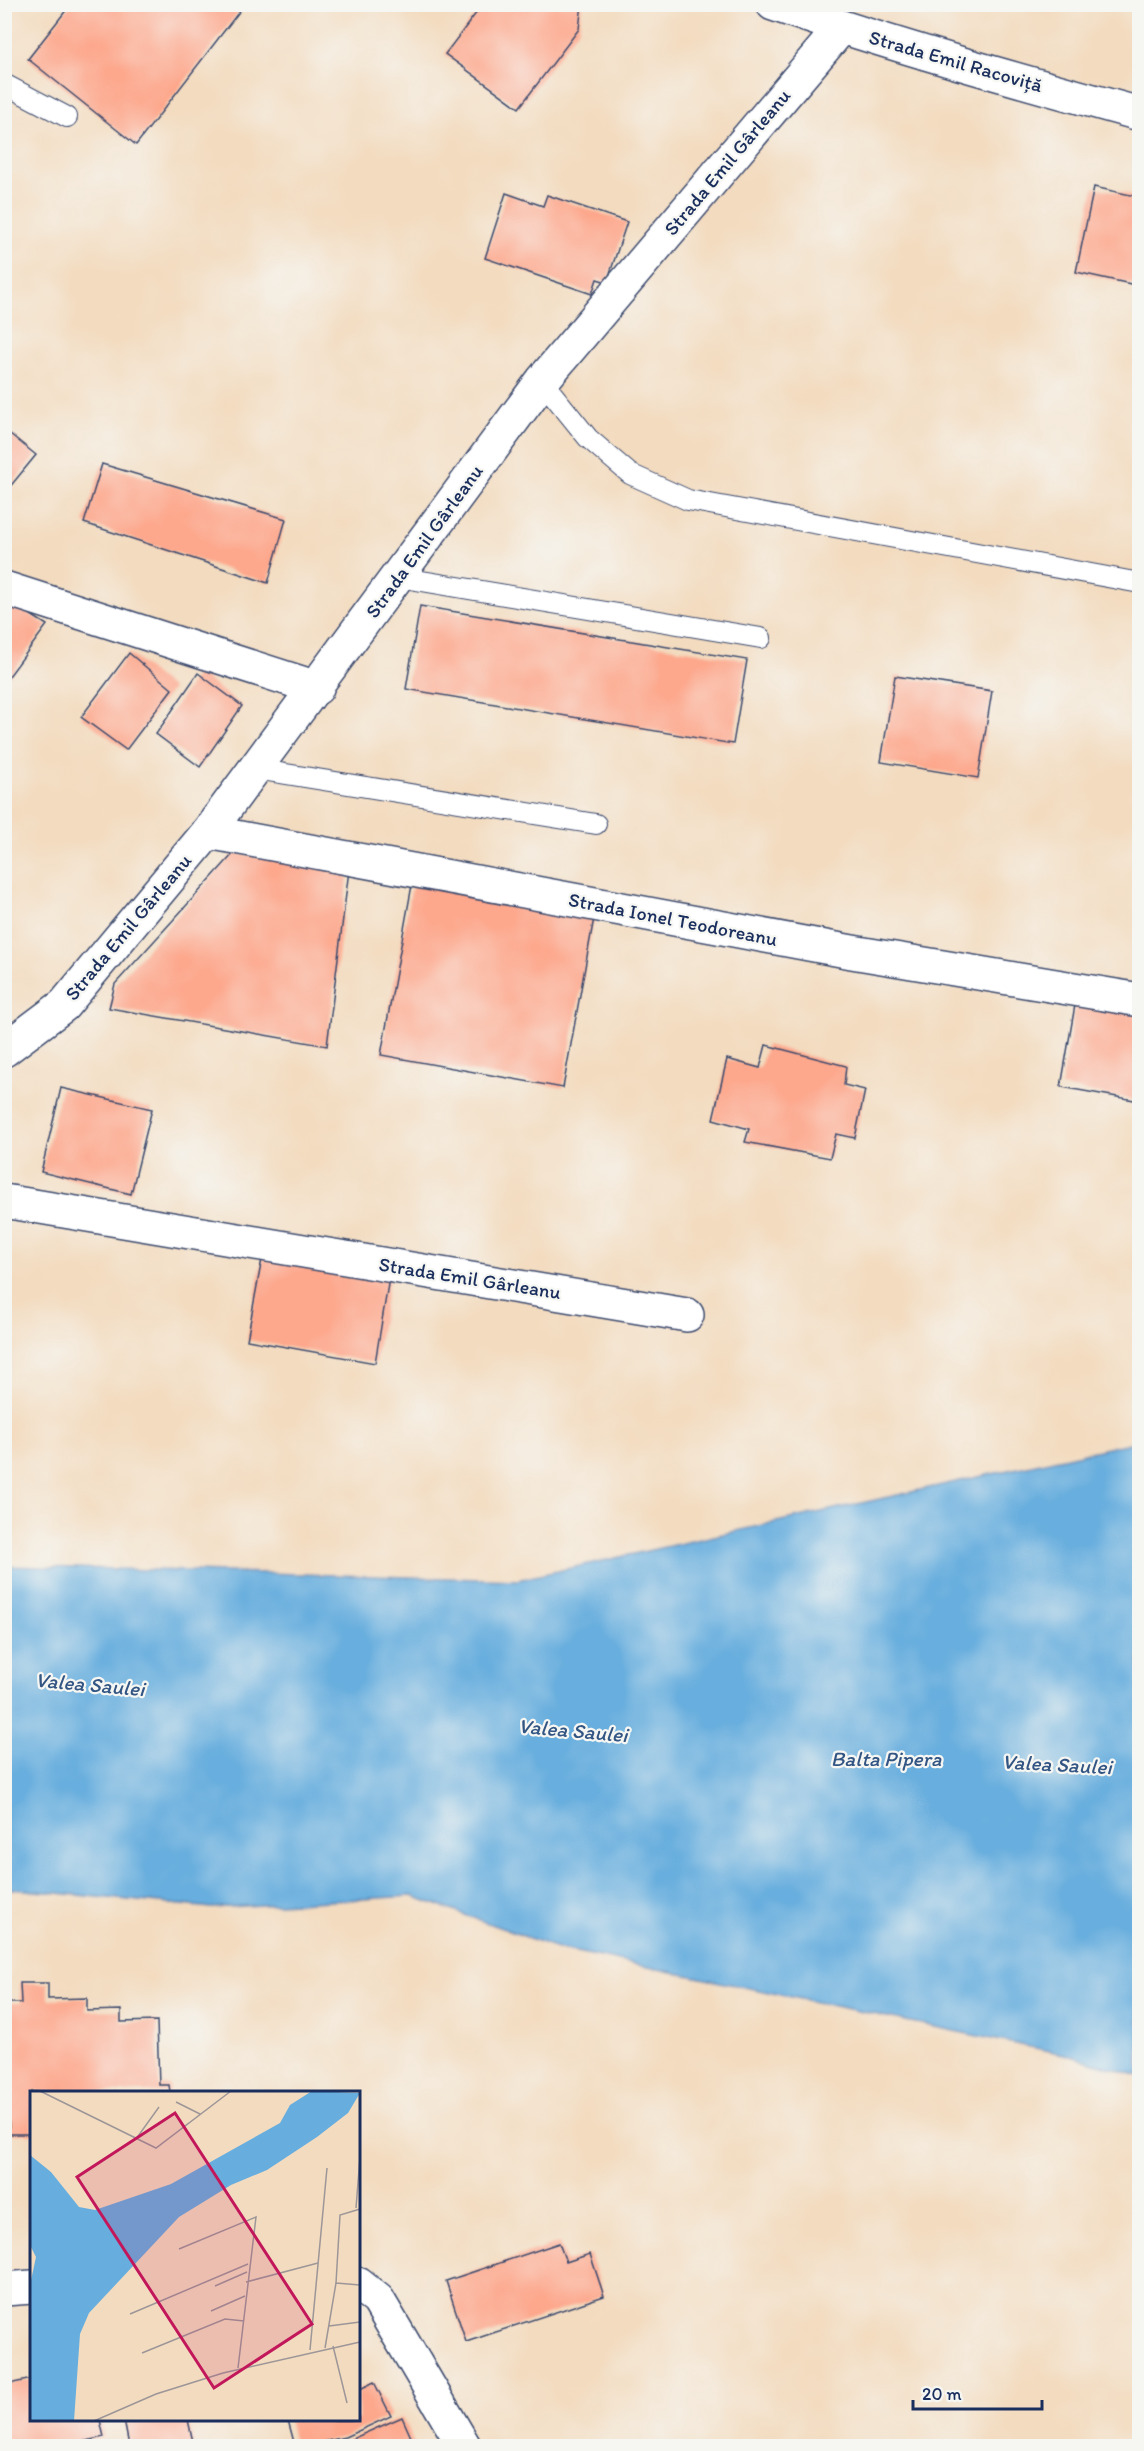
<svg xmlns="http://www.w3.org/2000/svg" width="1144" height="2451" viewBox="0 0 1144 2451" font-family="Itim,sans-serif">
	<style>
		.water { fill: #67aede; stroke: #416e9e; stroke-width: 1.5 }
		.building { fill: #fda78c }
		.lines { fill: none; stroke-linecap: round; stroke-linejoin: round }
		.service-casing { stroke: #3b496d; stroke-width: 22 }
		.minor-casing { stroke: #3b496d; stroke-width: 36 }
		.tertiary-casing { stroke: #3b496d; stroke-width: 36 }
		.service { stroke: #fff; stroke-width: 20 }
		.minor { stroke: #fff; stroke-width: 33 }
		.tertiary { stroke: #fff; stroke-width: 33 }
		.labels { text-anchor: middle; dominant-baseline: central; stroke-width: 4.5; stroke-linejoin: round; paint-order: stroke }
		.street-label { font-size: 20px; fill: #1b2f5e; stroke: #f6f6f2 }
		.water-label { font-size: 21px; font-style: italic; fill: #325584; stroke: #f6f6f2 }
		.inset-road { fill: none; stroke: #9d9698; stroke-width: 1.5 }
		.view { fill: #c2185b; fill-opacity: 0.15; stroke: #c2185b; stroke-width: 3 }
		.inset-edge { fill: none; stroke: #1b2f5e; stroke-width: 3 }
	</style>
	<rect width="100%" height="100%" fill="#f6f6f2"/>
	<filter id="ink" filterUnits="userSpaceOnUse"><feTurbulence type="fractalNoise" baseFrequency=".0167" numOctaves="2"/><feDisplacementMap in="SourceGraphic" scale="12" xChannelSelector="R" yChannelSelector="G"/><feConvolveMatrix kernelMatrix="1 2 1 2 8 2 1 2 1" color-interpolation-filters="sRGB"/></filter>
	<filter id="wash" filterUnits="userSpaceOnUse"><feTurbulence type="fractalNoise" baseFrequency=".008" numOctaves="4" result="noise"/><feDisplacementMap in="SourceGraphic" scale="24" xChannelSelector="R" yChannelSelector="G"/><feGaussianBlur stdDeviation="1.35" result="paint"/><feColorMatrix in="noise" values="0 0 0 0 0 0 0 0 0 0 0 0 0 0 0 0 0 1.4 0 .05"/><feComposite in="paint" operator="in"/></filter>
	<g filter="url(#wash)">
		<rect width="100%" height="100%" fill="#f3dbbf"/>
		<path class="water" d="M1139,1441v635l-75,-22 -507,-106 -145,-52 -200,12 -207,-20v-322l512,14z"/>
		<g id="blocks">
			<g class="building">
				<path d="M71,4h174l-109,141 -108,-86z"/>
				<path d="M483,4h99l-3,25 -60,79 -74,-54z"/>
				<path d="M1094,187l46,10v89l-64,-14z"/>
				<path d="M506,193l37,13 4,-11 80,27 -20,60 -10,-3 -5,15 -107,-36z"/>
				<path d="M4,429l32,26 -32,39z"/>
				<path d="M102,464l184,55 -18,64 -184,-60z"/>
				<path d="M4,598l43,27 -43,58z"/>
				<path d="M420,606l327,54 -14,84 -327,-55z"/>
				<path d="M129,653l43,36 -46,61 -45,-33z"/>
				<path d="M198,673l44,33 -42,61 -44,-33z"/>
				<path d="M895,676l97,15 -14,87 -97,-16z"/>
				<path d="M234,853l115,17 -22,176 -218,-38 6,-24z"/>
				<path d="M414,874l182,33 -33,181 -182,-33z"/>
				<path d="M1076,999l64,12v90l-79,-14z"/>
				<path d="M766,1045l80,21 -2,19 21,5 -10,48 -19,-4 -6,24 -85,-16 4,-13 -36,-10 14,-60 33,9z"/>
				<path d="M61,1088l91,21 -21,85 -90,-22z"/>
				<path d="M264,1248l126,24 -15,91 -128,-23z"/>
				<path d="M20,1983h28v16l39,-1v13l34,-1v12l36,-1 2,64h10l1,7h-138v42h-23l-3,-131h15z"/>
				<path d="M559,2243l7,19 24,-8 14,42 -138,46 -20,-61z"/>
				<path d="M32,2379v41h68l4,17 -41,9h-59v-61z"/>
				<path d="M374,2382l17,34 -46,21 -40,9h-10l-7,-26h70v-30z"/>
				<path d="M402,2417l12,27 -6,2h-58l-3,-5z"/>
				<path d="M124,2420h64l6,26h-65z"/>
				<path d="M343,2441l2,5h-21z"/>
			</g>
		</g>
	</g>
	<g filter="url(#ink)">
		<use href="#blocks" fill-opacity="0" stroke="#3b496d" stroke-width="1.5"/>
		<g class="lines">
			<g class="service-casing">
				<g id="service">
					<path d="M4,84l63,33"/>
					<path d="M542,381l46,57 42,36 58,26 452,83"/>
					<path d="M398,577l363,61"/>
					<path d="M255,769l341,55"/>
				</g>
			</g>
			<g class="minor-casing">
				<g id="minor">
					<path d="M4,588l313,100"/>
					<path d="M208,832l644,120 288,48"/>
					<path d="M4,1050l60,-45 144,-173 334,-451 299,-353"/>
					<path d="M4,1201l683,114"/>
					<path d="M358,2284l20,16 86,146"/>
					<path d="M4,2289l28,-2"/>
				</g>
			</g>
			<g class="tertiary-casing">
				<path id="tertiary" d="M773,4c121,42 244,76 367,110"/>
			</g>
			<use href="#service" class="service"/>
			<use href="#minor" class="minor"/>
			<use href="#tertiary" class="tertiary"/>
		</g>
	</g>
	<g class="labels">
		<g class="street-label">
			<text transform="translate(956 61) rotate(16)">Strada Emil Racoviță</text>
			<text transform="translate(727 162) rotate(-50)">Strada Emil Gârleanu</text>
			<text transform="translate(424 541) rotate(-54)">Strada Emil Gârleanu</text>
			<text transform="translate(673 919) rotate(11)">Strada Ionel Teodoreanu</text>
			<text transform="translate(128 927) rotate(-50)">Strada Emil Gârleanu</text>
			<text transform="translate(470 1278) rotate(9)">Strada Emil Gârleanu</text>
		</g>
		<g class="water-label">
			<text transform="translate(90 1684) rotate(5)">Valea Saulei</text>
			<text transform="translate(573 1730) rotate(5)">Valea Saulei</text>
			<text x="886" y="1758">Balta Pipera</text>
			<text transform="translate(1057 1764) rotate(3)">Valea Saulei</text>
		</g>
	</g>
	<g transform="translate(30 2091)">
		<rect width="330" height="330" fill="#f3dbbf"/>
		<path d="M282,0l48,2 -12,20 -31,24 -50,33 -36,15 -52,32 -90,96 -9,21 -6,87h-44v-136l6,-28 -6,-12v-90l21,17 28,35 16,3 76,-26 109,-61 10,-18z" fill="#67aede"/>
		<path class="inset-road" d="M10,0l116,57 75,-57M146,11l24,12M106,48l23,-32M326,117l4,-51M149,158l77,-32 -18,151M216,191l72,-19M306,192l24,2M185,195l32,-14M181,220l34,-15M100,223l118,-50M299,235l31,-4M303,255l14,57M295,257l11,-65 4,-68 20,-6M280,259l17,-182M112,262l83,-34 19,2M64,330l62,-27 67,-21 137,-31"/>
		<path class="view" d="M145,22l137,211 -98,64 -137,-211z"/>
		<rect width="330" height="330" class="inset-edge"/>
	</g>
	<rect width="1144" height="2451" fill="none" stroke="#f6f6f2" stroke-width="24"/>
	<path d="M913 2400v9h129v-9" fill="none" stroke="#1b2f5e" stroke-width="3"/>
	<text x="922" y="2400" font-size="18" fill="#1b2f5e" stroke="#f6f6f2" stroke-width="4.5" paint-order="stroke">20 m</text>
</svg>
